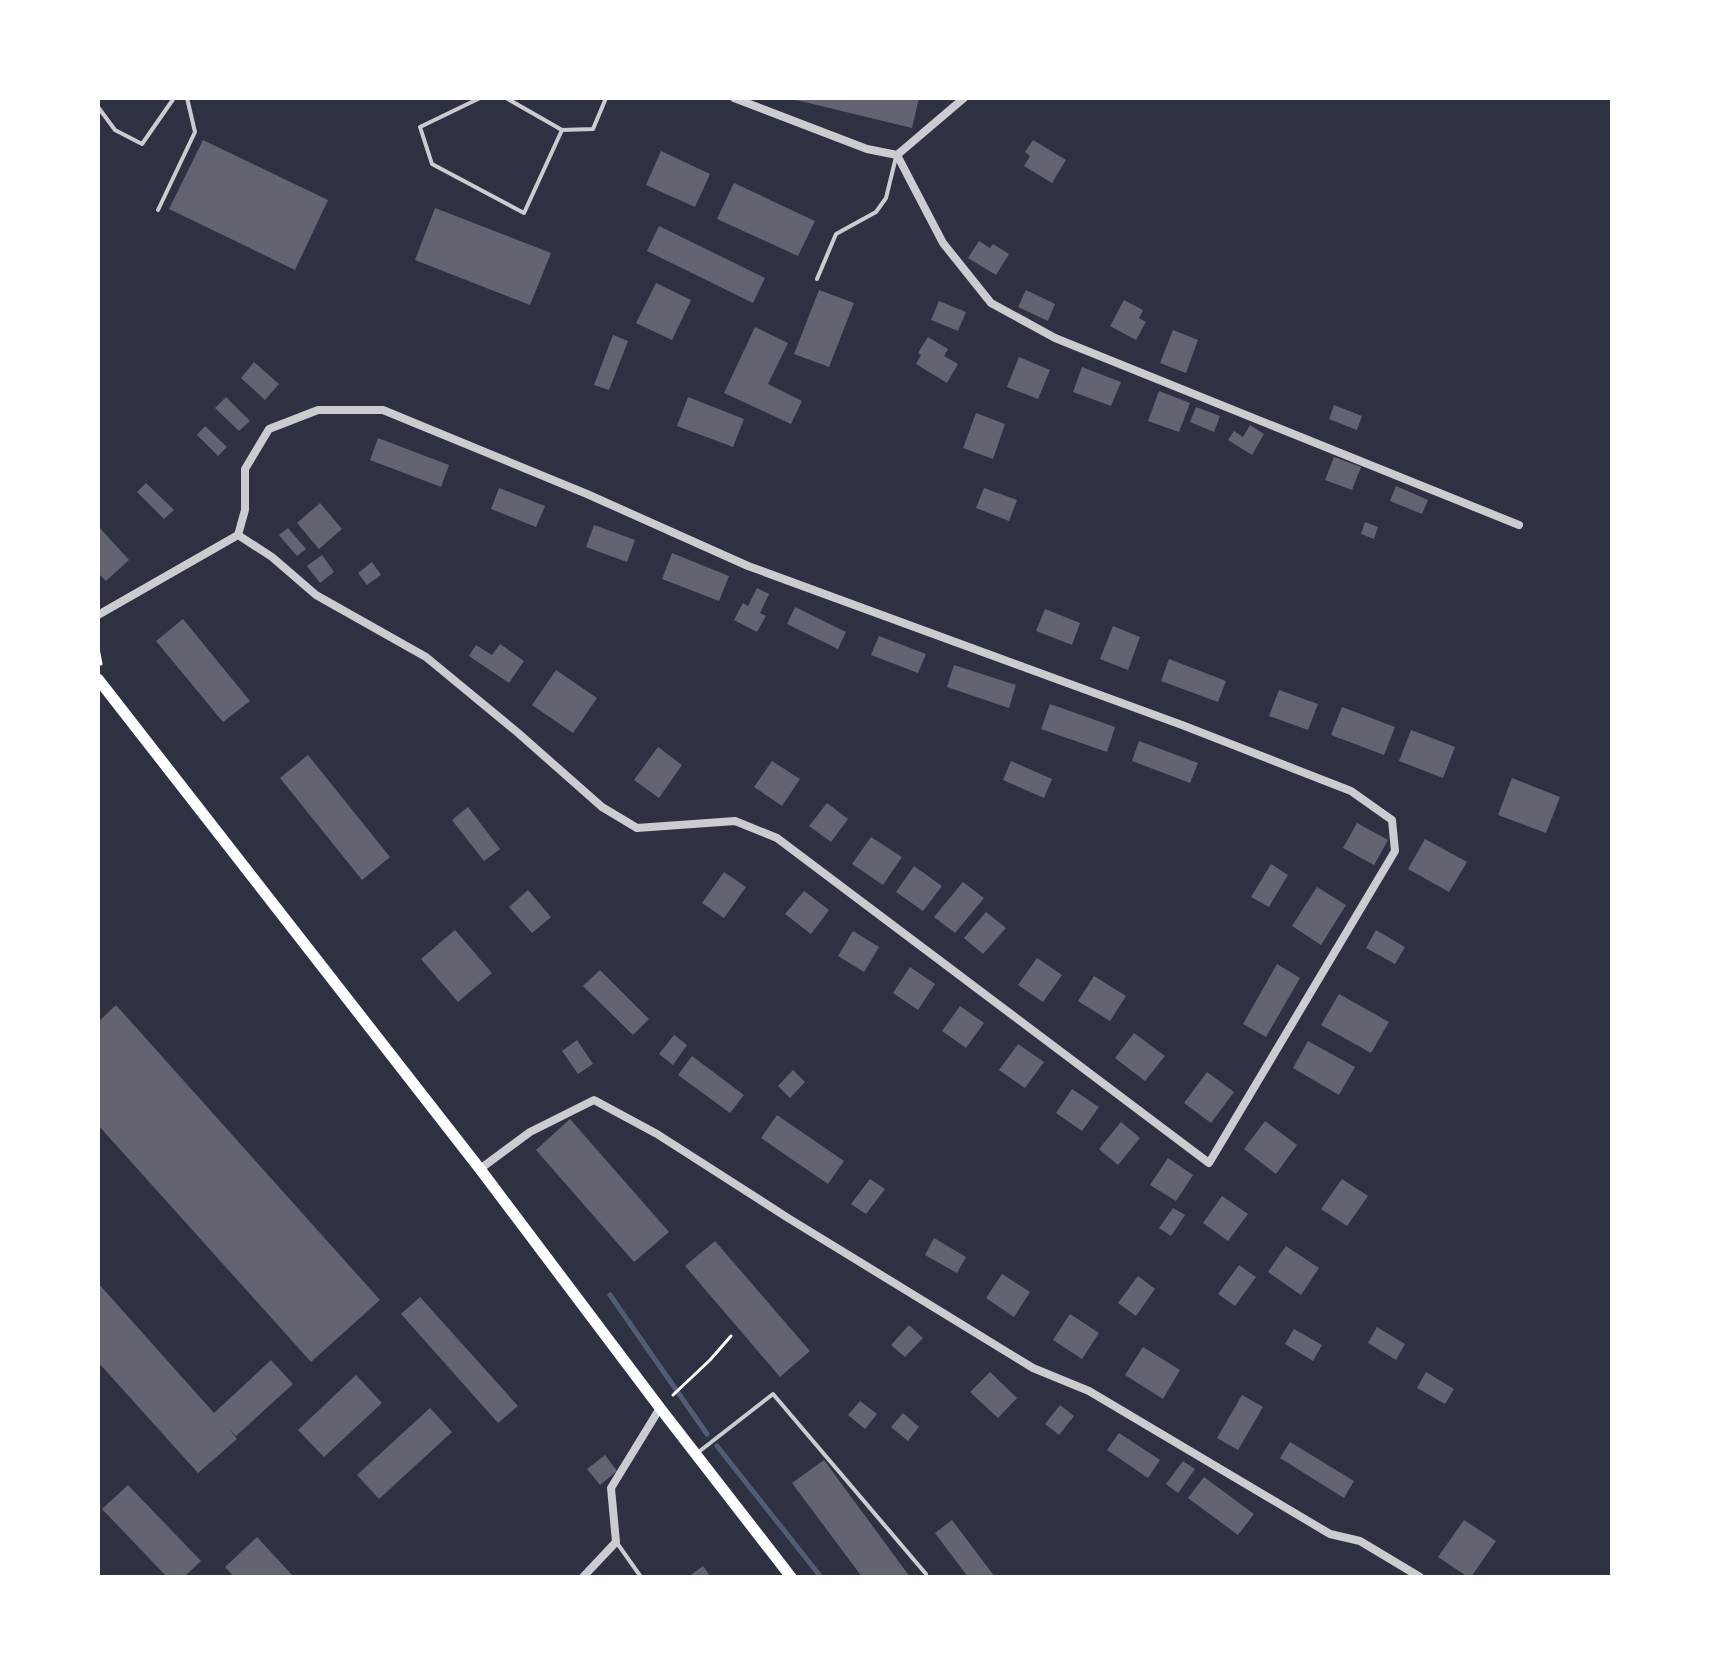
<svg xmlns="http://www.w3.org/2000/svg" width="1710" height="1675" viewBox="0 0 1710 1675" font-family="'Noto Sans',sans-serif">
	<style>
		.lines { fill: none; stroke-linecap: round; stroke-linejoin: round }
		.stream { stroke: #4f5d75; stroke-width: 5 }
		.building { fill: #626471 }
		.path { stroke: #fff; stroke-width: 3 }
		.service { stroke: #caccd0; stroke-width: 4 }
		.minor { stroke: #caccd0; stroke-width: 8 }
		.secondary { stroke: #fff; stroke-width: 11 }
	</style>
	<rect width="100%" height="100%" fill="#2d3142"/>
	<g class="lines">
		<g class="stream">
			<path d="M610,1295l97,139"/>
			<path d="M717,1446l104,131"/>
		</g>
	</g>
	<g class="building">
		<path d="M788,98h131l-7,30z"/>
		<path d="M203,140l125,60 -33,70 -126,-61z"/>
		<path d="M1033,140l33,20 -14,23 -28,-17 6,-10 -5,-4z"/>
		<path d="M661,151l49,23 -15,33 -49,-22z"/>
		<path d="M734,183l81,38 -17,35 -81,-37z"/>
		<path d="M435,208l116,45 -21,52 -115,-45z"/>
		<path d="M659,226l106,52 -12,25 -106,-52z"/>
		<path d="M979,241l11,7 3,-4 16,10 -13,21 -28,-17z"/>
		<path d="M656,283l35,17 -19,40 -36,-17z"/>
		<path d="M819,290l35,13 -25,64 -35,-13z"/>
		<path d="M1026,290l29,14 -7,17 -30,-14z"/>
		<path d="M1124,300l19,10 -4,8 7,4 -10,18 -26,-14z"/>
		<path d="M939,301l27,11 -8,19 -27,-11z"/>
		<path d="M755,327l33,16 -20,41 34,17 -11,23 -67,-31z"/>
		<path d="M1173,330l25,10 -12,33 -26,-10z"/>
		<path d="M613,335l15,6 -19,49 -15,-5z"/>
		<path d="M928,337l20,12 -4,7 14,8 -11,19 -31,-19 5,-9 -3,-2z"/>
		<path d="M1019,357l31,13 -12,29 -31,-12z"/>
		<path d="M254,362l25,22 -14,16 -24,-22z"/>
		<path d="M1082,367l39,15 -10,24 -38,-14z"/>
		<path d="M1159,391l31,12 -11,29 -31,-11z"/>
		<path d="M226,397l24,24 -11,10 -24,-23z"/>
		<path d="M688,397l56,22 -11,28 -56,-21z"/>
		<path d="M1334,405l28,11 -5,14 -28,-11z"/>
		<path d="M1196,407l24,9 -6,16 -24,-10z"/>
		<path d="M976,413l29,11 -12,35 -30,-11z"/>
		<path d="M1250,425l14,9 -12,21 -24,-15 6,-9 9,6z"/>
		<path d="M205,426l22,21 -9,9 -21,-21z"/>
		<path d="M378,438l71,27 -8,22 -71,-27z"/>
		<path d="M1334,457l27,10 -9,23 -27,-10z"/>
		<path d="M146,483l28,27 -10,9 -27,-27z"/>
		<path d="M1396,486l32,14 -6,14 -32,-13z"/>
		<path d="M499,488l46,18 -9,21 -45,-18z"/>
		<path d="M984,488l33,12 -8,21 -33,-13z"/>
		<path d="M320,503l22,26 -23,20 -22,-26z"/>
		<path d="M1365,522l13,5 -4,12 -13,-5z"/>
		<path d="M594,525l41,15 -8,22 -41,-15z"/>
		<path d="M98,526l31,34 -23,21 -8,-8z"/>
		<path d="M288,528l18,21 -9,7 -18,-21z"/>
		<path d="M672,553l57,23 -10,25 -57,-22z"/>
		<path d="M322,555l12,17 -14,11 -13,-17z"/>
		<path d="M372,562l9,13 -14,10 -9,-12z"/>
		<path d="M757,588l12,6 -9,19 6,3 -9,16 -23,-12 9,-17 5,3z"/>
		<path d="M795,607l51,25 -8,17 -51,-25z"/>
		<path d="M1045,609l35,14 -8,22 -36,-14z"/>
		<path d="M183,619l67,82 -27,21 -67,-81z"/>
		<path d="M1113,626l27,11 -12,33 -28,-11z"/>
		<path d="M879,636l47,18 -8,19 -47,-18z"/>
		<path d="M500,644l24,17 -15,22 -40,-27 7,-11 16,10z"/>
		<path d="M1169,659l57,22 -8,21 -57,-21z"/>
		<path d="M954,665l62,20 -7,23 -62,-21z"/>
		<path d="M556,670l41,28 -24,35 -41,-28z"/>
		<path d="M1279,690l39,14 -10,26 -39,-14z"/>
		<path d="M1050,704l65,23 -8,25 -66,-23z"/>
		<path d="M1342,707l53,20 -11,28 -53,-20z"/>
		<path d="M1411,730l44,17 -12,31 -44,-17z"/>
		<path d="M1139,741l59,22 -8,20 -58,-22z"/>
		<path d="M658,747l24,18 -23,33 -25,-18z"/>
		<path d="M308,755l82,102 -28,23 -82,-102z"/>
		<path d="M772,761l28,18 -18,27 -28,-19z"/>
		<path d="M1011,761l41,18 -8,19 -41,-18z"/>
		<path d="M1512,778l48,19 -14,36 -48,-18z"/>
		<path d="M827,803l21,16 -17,23 -22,-16z"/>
		<path d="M468,807l32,42 -16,12 -32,-41z"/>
		<path d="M1357,823l31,17 -14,25 -31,-17z"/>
		<path d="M871,837l31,20 -19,28 -31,-21z"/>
		<path d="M1425,839l42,23 -18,30 -41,-23z"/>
		<path d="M1271,864l17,11 -19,32 -18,-10z"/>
		<path d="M914,866l28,20 -19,25 -27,-19z"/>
		<path d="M724,872l22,15 -22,31 -22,-15z"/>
		<path d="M963,882l21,16 -29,35 -21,-16z"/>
		<path d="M1317,887l29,18 -25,40 -29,-19z"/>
		<path d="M528,890l23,27 -19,16 -23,-26z"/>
		<path d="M804,891l25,19 -18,24 -26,-20z"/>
		<path d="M986,912l20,16 -23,26 -19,-16z"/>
		<path d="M455,930l37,43 -34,29 -37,-43z"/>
		<path d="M1376,930l29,17 -10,17 -29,-16z"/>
		<path d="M853,931l26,16 -15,25 -26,-16z"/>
		<path d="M1037,958l25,17 -19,27 -25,-17z"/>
		<path d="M1277,964l23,14 -34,59 -23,-13z"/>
		<path d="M910,967l25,17 -17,26 -25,-17z"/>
		<path d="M600,970l49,49 -16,16 -50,-49z"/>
		<path d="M1094,976l32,20 -16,25 -32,-20z"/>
		<path d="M1339,994l50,28 -18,31 -50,-28z"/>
		<path d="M116,1005l264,295 -69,62 -213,-237v-103z"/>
		<path d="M960,1006l24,17 -18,25 -24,-17z"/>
		<path d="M1134,1033l31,23 -20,25 -30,-23z"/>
		<path d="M674,1035l13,10 -14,20 -14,-11z"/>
		<path d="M577,1040l16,24 -15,10 -16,-23z"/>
		<path d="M1308,1041l47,26 -16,28 -46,-27z"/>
		<path d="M1018,1044l26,18 -19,26 -26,-18z"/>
		<path d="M692,1056l52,39 -14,18 -52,-38z"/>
		<path d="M793,1070l12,12 -15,16 -12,-12z"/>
		<path d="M1207,1072l27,20 -23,31 -27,-20z"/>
		<path d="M1072,1089l27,18 -17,24 -26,-18z"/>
		<path d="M777,1115l67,46 -16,23 -67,-46z"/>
		<path d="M570,1119l99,113 -35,30 -98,-112z"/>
		<path d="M1265,1121l32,24 -21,29 -32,-25z"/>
		<path d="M1121,1122l19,16 -22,27 -19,-16z"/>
		<path d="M1168,1158l25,17 -17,26 -26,-16z"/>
		<path d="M870,1179l15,10 -19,25 -15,-10z"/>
		<path d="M1342,1179l26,17 -21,30 -26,-17z"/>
		<path d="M1222,1196l26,18 -20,27 -25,-18z"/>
		<path d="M1173,1208l12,7 -14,21 -12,-8z"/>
		<path d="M934,1238l32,19 -9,16 -32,-18z"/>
		<path d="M715,1241l95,110 -30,26 -95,-111z"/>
		<path d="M1286,1246l33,22 -18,27 -33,-23z"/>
		<path d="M1239,1265l17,12 -21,29 -17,-12z"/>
		<path d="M1002,1274l28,18 -16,25 -28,-19z"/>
		<path d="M1138,1276l17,13 -19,27 -18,-13z"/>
		<path d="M98,1283l116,130 57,-53 22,24 -57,52 -7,-7 8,10 -39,34 -100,-111z"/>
		<path d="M420,1297l98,109 -20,17 -97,-109z"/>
		<path d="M1070,1314l29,19 -17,26 -29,-19z"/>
		<path d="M909,1325l14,13 -18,19 -14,-12z"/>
		<path d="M1377,1327l28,17 -9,16 -28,-17z"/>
		<path d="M1294,1329l28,16 -9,16 -28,-17z"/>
		<path d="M1143,1347l37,23 -17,29 -38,-24z"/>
		<path d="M990,1372l27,26 -19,20 -28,-26z"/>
		<path d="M1426,1372l28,17 -9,15 -28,-16z"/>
		<path d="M356,1375l26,28 -58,54 -26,-27z"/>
		<path d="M1242,1395l21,12 -25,43 -21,-12z"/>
		<path d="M860,1401l17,13 -12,15 -17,-14z"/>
		<path d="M1060,1405l14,11 -15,19 -14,-11z"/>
		<path d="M430,1408l22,24 -73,67 -22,-24z"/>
		<path d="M903,1413l16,14 -11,14 -17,-14z"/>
		<path d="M1119,1433l41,27 -12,18 -41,-28z"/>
		<path d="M1290,1442l64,39 -10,17 -64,-40z"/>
		<path d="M605,1455l12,16 -17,14 -13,-16z"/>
		<path d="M824,1460l86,117h-48l-70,-94z"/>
		<path d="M1183,1461l12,8 -17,24 -12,-9z"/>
		<path d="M1204,1477l50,37 -16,21 -50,-37z"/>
		<path d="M128,1485l73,76 -17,16h-17l-65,-68z"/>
		<path d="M952,1520l43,57h-27l-33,-44z"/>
		<path d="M1464,1520l32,21 -25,36h-3l-30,-20z"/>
		<path d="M257,1537l37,40h-60l-9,-10z"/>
		<path d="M703,1566l8,11h-23z"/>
	</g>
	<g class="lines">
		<g class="path">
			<path d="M98,648l3,16"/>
			<path d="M673,1395l37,-35 21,-24"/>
		</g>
		<g class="service">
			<path d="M480,98l-60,29 12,37 92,49 38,-83"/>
			<path d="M506,98l56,32 31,-1 13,-31"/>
			<path d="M98,107l17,23 27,14 32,-46"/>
			<path d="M158,210l37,-78 -8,-34"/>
			<path d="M817,279l19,-45 40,-22 10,-14 10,-41"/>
			<path d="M696,1454l77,-60 153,180"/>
			<path d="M617,1543l24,34"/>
		</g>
		<g class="minor">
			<path d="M734,98l133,51 30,6 67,-57"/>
			<path d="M897,155l46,88 48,60 64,35 464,187"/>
			<path d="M98,615l140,-80 7,-25v-41l24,-40 49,-19h65l204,84 161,72 434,159 169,66 41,29 3,31 -186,312 -432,-325 -42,-17 -98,7 -35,-21 -85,-75 -91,-75 -110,-62 -44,-38 -34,-22"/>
			<path d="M480,1169l50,-37 64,-32 63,34 131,84 245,150 56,23 241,143 30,7 60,36"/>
			<path d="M583,1577l33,-35 -5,-54 49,-80"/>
		</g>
		<path class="secondary" d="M98,679l382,490 180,239 131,169"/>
	</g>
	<rect width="1710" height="1675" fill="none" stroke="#ffffff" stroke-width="200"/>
</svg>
